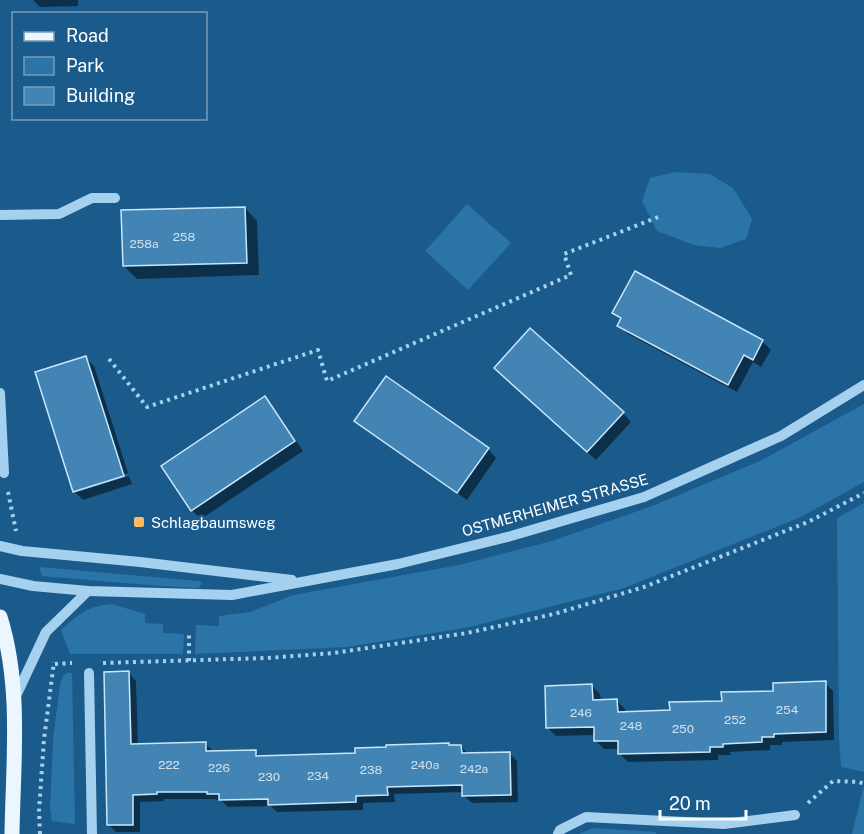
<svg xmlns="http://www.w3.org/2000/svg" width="864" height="834" viewBox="0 0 864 834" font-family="'Public Sans',sans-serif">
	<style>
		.green { fill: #2a74a8 }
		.shadow { fill: #0007 }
		.building { fill: #4285b4; stroke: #cae7fa; stroke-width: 1.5 }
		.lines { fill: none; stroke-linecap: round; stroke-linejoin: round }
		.path { stroke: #a5d0ee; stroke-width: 4; stroke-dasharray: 3 4.5; stroke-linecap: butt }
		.minor { stroke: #a5d0ee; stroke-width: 10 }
		.major { stroke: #ebf6ff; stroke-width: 15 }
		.poi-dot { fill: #ffbb61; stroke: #1a5b8c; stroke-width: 2 }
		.labels { text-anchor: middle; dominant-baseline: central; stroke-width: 5; stroke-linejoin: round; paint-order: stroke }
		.number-label { font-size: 12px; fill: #d0e0ec }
		.street-label { font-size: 15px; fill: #fff; stroke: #1a5b8c }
		.poi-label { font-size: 15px; fill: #fff; stroke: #1a5b8c; text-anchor: start }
	</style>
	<rect width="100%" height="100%" fill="#1a5b8c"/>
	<g class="green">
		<path d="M675,172l35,2 23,14 19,31 -6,20 -26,9 -26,-3 -37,-14 -15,-30 8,-23z"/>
		<path d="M467,204l44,39 -43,47 -43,-39z"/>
		<path d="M864,404v78l-63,35 -177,71 -159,40 -118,19 -152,7 1,-29 23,1v-10l31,-4 43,-17 166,-30 93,-24 103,-36 107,-45z"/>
		<path d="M864,503v269l-23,-5 -2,-28 -2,-221z"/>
		<path d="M39,567l160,14 3,2 -3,5 -52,-3 -105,-9z"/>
		<path d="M112,604l33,10v9l18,1v9l21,1 -1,20h-113l-9,-24c18,-16 26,-24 51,-26z"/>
		<path d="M67,673h5l3,151 -23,-3 -2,-11 3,-70 7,-56 3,-8z"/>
		<path d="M864,785v49h-12z"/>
		<path d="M593,828l63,4v2h-77z"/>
	</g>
	<g class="shadow">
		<path d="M33,0h45v6l-38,1z"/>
		<path d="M245,208l12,13 2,54 -122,4 -13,-13z"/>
		<path d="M614,313l148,28 9,9 -10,17 -8,-5 -16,30 -109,-58 -9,-8 3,-5z"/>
		<path d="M86,358l8,8 34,107 -51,16v3l52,-16 3,8 -49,16 -9,-9z"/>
		<path d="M505,377l118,36 8,9 -35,38z"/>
		<path d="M265,398l8,9 30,44 -102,68 -9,-9z"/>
		<path d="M356,421l132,28 8,9 -29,42 -102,-71z"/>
		<path d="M129,673l7,8 2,64 67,-2 8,8h42l6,7 95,-3 105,-9 8,9 40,-2 8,8 1,41 -46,1 -8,-7v-4l-70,2 1,8 -32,1v7l-86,2 -6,-6 -43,1 -6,-6 -8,-2h-50v2l-24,1v30h-24l-7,-7z"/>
		<path d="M825,683l8,8 1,49 -52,2v3h-12v5l-40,2 1,3h-13v5l-90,2 -8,-8v-5h-16l-8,-8 -1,-6 -39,1 -9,-9 45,-41 8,8 1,7h16l8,8v4l46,-1z"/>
	</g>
	<g class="building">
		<path d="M245,207l2,56 -124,3 -2,-56z"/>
		<path d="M635,271l128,69 -10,20 -9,-5 -16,30 -111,-59 4,-8 -9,-5z"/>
		<path d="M530,328l94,84 -37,40 -93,-84z"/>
		<path d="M86,356l38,120 -51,16 -38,-120z"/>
		<path d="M386,376l103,72 -32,45 -103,-72z"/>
		<path d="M265,396l30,45 -104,70 -30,-45z"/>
		<path d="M129,671l2,73 75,-2v9l50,-1v6l99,-3v-5l31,-1v-2l63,-2v2h12l1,8 48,-1 1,43 -49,1v-11l-75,2 1,8 -32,1v6l-88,3v-6l-49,1v-6h-12v-2h-50v2l-24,1v30h-26l-3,-153z"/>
		<path d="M826,681v51l-52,2v3h-12v5l-39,2v3h-13v5l-92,2v-13h-24v-14l-48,1 -1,-42 47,-2 1,16 24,-1 1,13 52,-2 -1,-8 53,-1 -1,-9 52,-1v-8z"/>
	</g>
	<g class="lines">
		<g class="path">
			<path d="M109,359l38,48 171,-57 9,31 244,-106 -7,-21 97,-38"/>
			<path d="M8,492l8,39"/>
			<path d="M189,661v-27"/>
			<path d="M103,663l164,-5 67,-5 133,-20 87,-19 90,-27 164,-65 56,-29"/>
			<path d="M55,664l17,-1"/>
			<path d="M808,803l25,-22 26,1 5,2"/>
			<path d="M40,834l-1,-23 5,-72 10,-77"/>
		</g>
		<g class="minor">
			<path d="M0,215l59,-1 33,-16h23"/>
			<path d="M0,393l4,80"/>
			<path d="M0,546l22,5 118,11 152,18"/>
			<path d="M0,579l33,7 55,5 144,4 166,-31 113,-28 133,-39 137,-61 83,-51"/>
			<path d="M89,673l3,161"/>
			<path d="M15,698l31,-66 42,-41"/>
			<path d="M558,834l2,-4 26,-13 138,7 71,-9"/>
		</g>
		<path class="major" d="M0,617c22,70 13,146 12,217"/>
	</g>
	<rect class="poi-dot" x="133" y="516" width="12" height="12" rx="3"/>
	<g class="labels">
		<g class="number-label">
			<text x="184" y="237">258</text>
			<text x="144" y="244">258a</text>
			<text x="787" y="710">254</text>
			<text x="581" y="713">246</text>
			<text x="735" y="720">252</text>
			<text x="631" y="726">248</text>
			<text x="683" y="729">250</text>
			<text x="169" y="765">222</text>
			<text x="425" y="765">240a</text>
			<text x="219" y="768">226</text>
			<text x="474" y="769">242a</text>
			<text x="371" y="770">238</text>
			<text x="318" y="776">234</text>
			<text x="269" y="777">230</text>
		</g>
		<g class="street-label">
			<text transform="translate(555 505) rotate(-16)">OSTMERHEIMER STRASSE</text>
		</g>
		<g class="poi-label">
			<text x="151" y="522">Schlagbaumsweg</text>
		</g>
	</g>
	<rect x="12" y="12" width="195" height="108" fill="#1a5b8c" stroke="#769dba" stroke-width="1.5"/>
	<rect x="24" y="32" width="30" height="9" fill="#ebf6ff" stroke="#769dba" stroke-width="1.5"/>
	<text x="66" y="42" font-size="18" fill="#ffffff">Road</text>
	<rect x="24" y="57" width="30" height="18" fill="#2a74a8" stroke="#769dba" stroke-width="1.5"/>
	<text x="66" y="72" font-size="18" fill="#ffffff">Park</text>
	<rect x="24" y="87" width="30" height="18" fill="#4285b4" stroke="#769dba" stroke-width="1.5"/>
	<text x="66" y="102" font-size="18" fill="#ffffff">Building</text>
	<path d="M660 810v9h86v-9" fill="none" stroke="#ffffff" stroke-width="3"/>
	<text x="669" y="810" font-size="18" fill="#ffffff" stroke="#1a5b8c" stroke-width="4.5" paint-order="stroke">20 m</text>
</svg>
